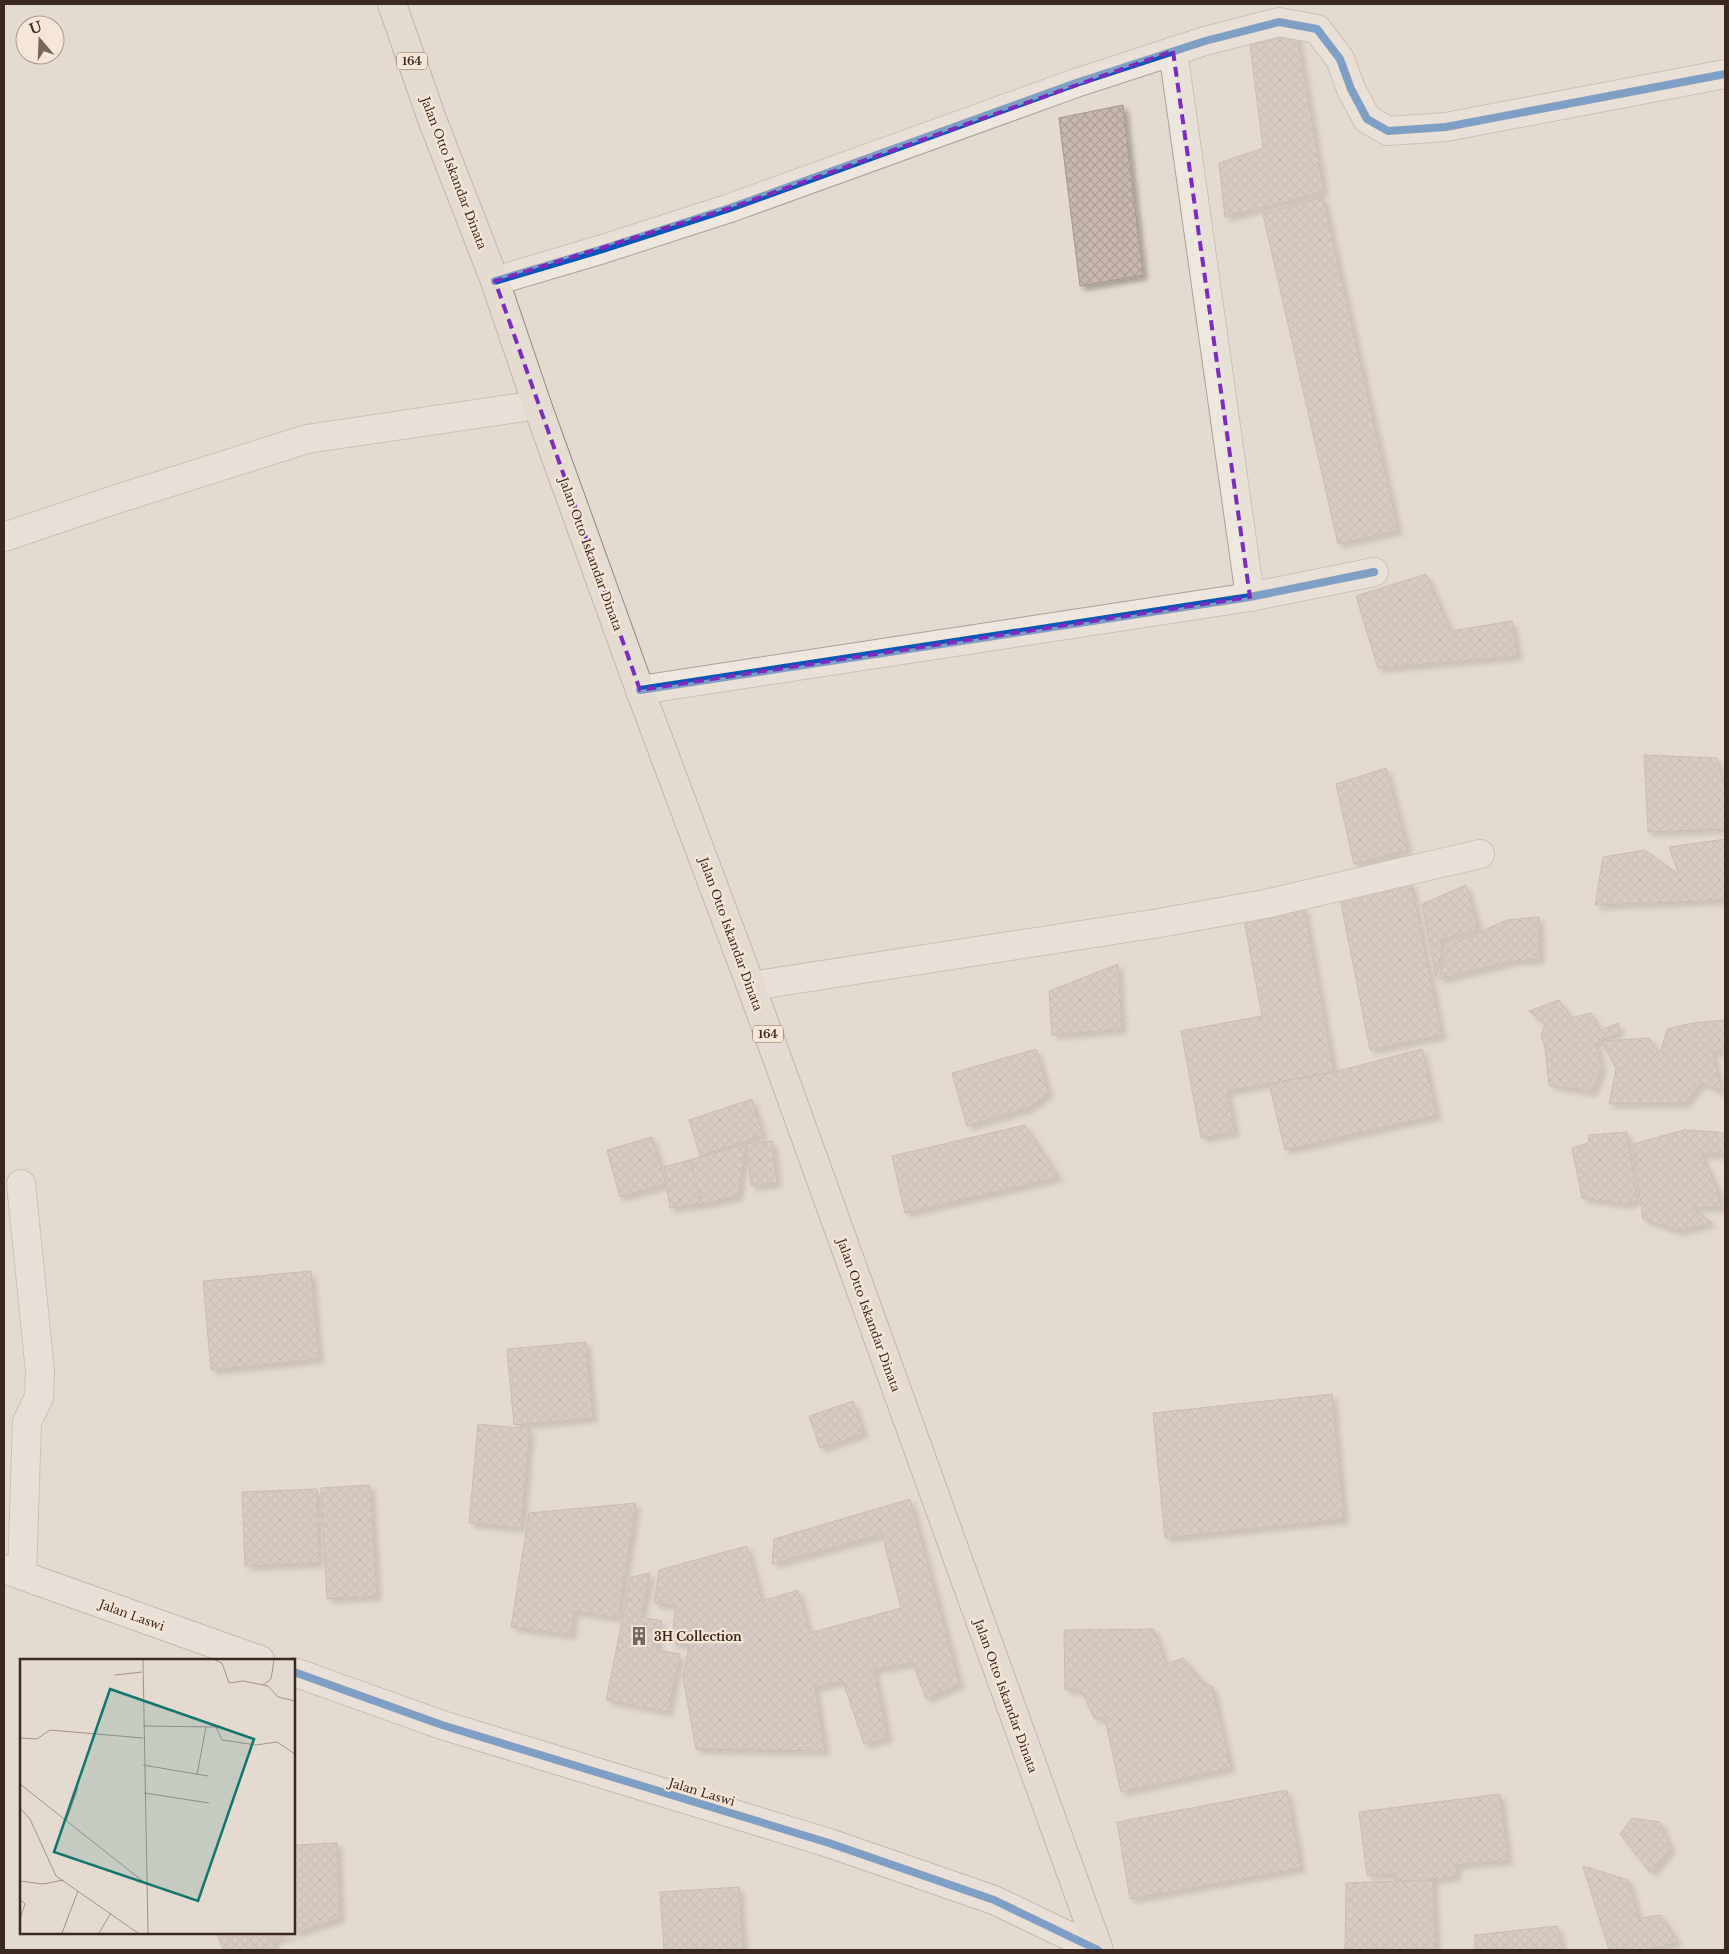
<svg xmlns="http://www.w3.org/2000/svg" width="1729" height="1954" viewBox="0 0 1729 1954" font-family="'Libre Baskerville',serif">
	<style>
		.building { fill: url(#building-cross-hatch); stroke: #a6968e; filter: url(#shadow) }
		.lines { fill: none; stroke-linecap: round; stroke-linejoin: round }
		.street-casing { stroke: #aba097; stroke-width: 30 }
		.secondary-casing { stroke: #9a8f88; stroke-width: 30 }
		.primary-casing { stroke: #90867e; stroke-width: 30 }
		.street { stroke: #eee7e0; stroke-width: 28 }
		.secondary { stroke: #eee7e0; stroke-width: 28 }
		.primary { stroke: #e5dcd2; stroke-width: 28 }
		.cycleway-casing { stroke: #f6e6d5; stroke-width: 11 }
		.cycleway { stroke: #0057b8; stroke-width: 8 }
		.marked { fill: none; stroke: #7b2cbf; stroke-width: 4; stroke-dasharray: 10 6; stroke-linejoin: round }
		.labels { text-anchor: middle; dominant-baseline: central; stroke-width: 4.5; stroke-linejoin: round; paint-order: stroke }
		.shield { fill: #f6e6d5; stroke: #726056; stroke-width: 1 }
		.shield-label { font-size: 11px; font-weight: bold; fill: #3a271f }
		.street-label { font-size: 12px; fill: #3a271f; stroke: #f6e6d5 }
		.poi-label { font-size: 12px; font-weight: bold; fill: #3a271f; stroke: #f6e6d5; text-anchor: start }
		.inset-road { fill: none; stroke: #a19289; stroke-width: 1 }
		.view { fill: #0f766e; fill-opacity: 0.15; stroke: #0f766e; stroke-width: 2.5 }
		.inset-edge { fill: none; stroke: #3a271f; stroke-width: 2.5 }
	</style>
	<defs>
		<pattern id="building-cross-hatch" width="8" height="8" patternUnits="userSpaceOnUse" patternTransform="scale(1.25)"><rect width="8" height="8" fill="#c9b8b0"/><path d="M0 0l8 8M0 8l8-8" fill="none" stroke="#ad9e97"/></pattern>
		<filter id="shadow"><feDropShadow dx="4.5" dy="4.5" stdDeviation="2.5" flood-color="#0004"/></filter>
	</defs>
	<rect width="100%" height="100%" fill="#e5dacf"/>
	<g class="building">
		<path d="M1297,34l27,158 -99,25 -6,-54 44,-15 -13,-103z"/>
		<path d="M1123,105l20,170 -63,11 -21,-168z"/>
		<path d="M1323,197l75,333 -60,14 -75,-330z"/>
		<path d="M1426,574l25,57 61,-10 6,35 -140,12 -22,-72z"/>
		<path d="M1644,755l73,3 8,30v41l-77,3z"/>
		<path d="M1386,768l22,82 -54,14 -18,-80z"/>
		<path d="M1725,839v61l-130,5 8,-48 42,-7 34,25 -10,-28z"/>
		<path d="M1411,882l31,153 -72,15 -30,-152z"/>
		<path d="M1466,885l13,44 -39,11 2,10 -6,27 -14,-73z"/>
		<path d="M1304,908l30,164 -107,19 8,41 -34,6 -20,-107 81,-15 -18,-97z"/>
		<path d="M1539,917l1,42 -27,2 -74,18 9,-33 59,-26z"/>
		<path d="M1118,964l4,65 -70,6 -3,-44z"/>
		<path d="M1559,1000l12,18 20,-5 9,17 19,-7v9l-23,11 6,25 -10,24 -43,-7 -4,-37 -4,-13 4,-11 -16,-13z"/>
		<path d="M1725,1020v33l-13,-3 10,42 -21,-9 -16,20 -76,1 7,-35 -14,-28 47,-3 9,14 3,-2 6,-21 25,-6z"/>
		<path d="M1036,1049l13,44 -21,15 -61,18 -15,-53z"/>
		<path d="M1422,1049l15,66 -152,35 -16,-66 65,-12z"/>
		<path d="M752,1099l11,36 -63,21 -11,-36z"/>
		<path d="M1025,1125l34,52 -154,36 -13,-57z"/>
		<path d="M1684,1130l35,2 6,2v20h-24l15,31 6,22 -30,1 20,15 -34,8 -35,-12 -10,-75z"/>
		<path d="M1627,1132l10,68 -10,4 -45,-6 -10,-50 16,-5 1,-8z"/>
		<path d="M652,1137l14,47 -46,13 -13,-47z"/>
		<path d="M772,1141l5,42 -26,3 -5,-42z"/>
		<path d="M746,1144l-8,52 -36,8 -12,-44z"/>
		<path d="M690,1160l12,44 -32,4 -6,-41z"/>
		<path d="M311,1271l8,88 -108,11 -8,-89z"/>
		<path d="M586,1342l7,76 -79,7 -7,-76z"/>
		<path d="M1332,1394l12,125 -179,19 -12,-125z"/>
		<path d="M853,1401l11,32 -44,15 -11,-32z"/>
		<path d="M478,1424l52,5 -9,99 -52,-5z"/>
		<path d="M370,1485l7,111 -50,3 -6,-111z"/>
		<path d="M317,1489l2,74 -74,3 -3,-74z"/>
		<path d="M910,1499l50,185 -34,15 -13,-36 -39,6 14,69 -24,6 -21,-63 -28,6 10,64 -129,-2 -13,-71 6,-33 -18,-3 5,-36 -22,-3 5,-33 88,-24 15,55 36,-11 12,43 91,-25 -19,-74 -110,30 2,-25z"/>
		<path d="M636,1503l-18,115 -44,-7 -3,24 -60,-8 18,-114z"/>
		<path d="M650,1573l-9,44 21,4 -6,29 24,4 -12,58 -62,-12 25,-123z"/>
		<path d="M1154,1629l12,35 17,-6 22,26 7,2 19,82 -110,24 -16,-73 -11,-1 -13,-28h-16l-1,-60z"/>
		<path d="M1287,1790l14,78 -171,31 -13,-77z"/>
		<path d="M1500,1794l8,66 -52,5v11l-58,9 -3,-11 -28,1 -8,-63z"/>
		<path d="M1632,1818l28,4 11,26 -20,25 -31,-39z"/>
		<path d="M337,1843l3,75 -67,22 3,10h-53l-6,-17h77v-88z"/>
		<path d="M1583,1866l45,14 11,38 22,-3 17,27 -29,8h-40z"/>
		<path d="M1433,1880l3,70h-91l1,-67z"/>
		<path d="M739,1887l4,63h-79l-4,-58z"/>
		<path d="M1557,1926l6,24h-88v-15z"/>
	</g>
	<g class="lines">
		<g class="street-casing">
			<g id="street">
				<path d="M1173,51l77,546"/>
				<path d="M495,281l108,-32 127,-41 346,-125 129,-42 74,-19 38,7 23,30 11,30 16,30 21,12 58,-4 279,-53"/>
				<path d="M4,537l110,-37 193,-61 230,-34"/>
				<path d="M640,690l610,-93 124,-25"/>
				<path d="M751,986l408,-63 106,-19 215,-50"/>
				<path d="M21,1184l19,187 -1,26 -12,25 -5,153"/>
			</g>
		</g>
		<g class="secondary-casing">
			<g id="secondary">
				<path d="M4,1569l256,91"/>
				<path d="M294,1672l148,53 387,118 165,57 104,50"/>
			</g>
		</g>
		<g class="primary-casing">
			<path id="primary" d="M392,4l40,115 63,162 42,124 103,285 111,296 348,964"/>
		</g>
		<use href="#street" class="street"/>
		<use href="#secondary" class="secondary"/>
		<use href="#primary" class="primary"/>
		<g class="cycleway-casing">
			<g id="cycleway">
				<path d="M495,281l108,-32 127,-41 346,-125 129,-42 74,-19 38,7 23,30 11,30 16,30 21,12 58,-4 279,-53"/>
				<path d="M640,690l610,-93 124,-25"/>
				<path d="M294,1672l148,53 387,118 165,57 104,50"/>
			</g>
		</g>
		<use href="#cycleway" class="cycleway"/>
	</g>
	<path d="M0 0H1729V1954H0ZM1173,51l77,546 -610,93 -145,-409 235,-73z" fill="#e5dacf" fill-opacity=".55" fill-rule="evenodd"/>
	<path class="marked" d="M1173,51l77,546 -610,93 -145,-409 235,-73z"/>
	<defs>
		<g id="building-bare" transform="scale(1.5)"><path d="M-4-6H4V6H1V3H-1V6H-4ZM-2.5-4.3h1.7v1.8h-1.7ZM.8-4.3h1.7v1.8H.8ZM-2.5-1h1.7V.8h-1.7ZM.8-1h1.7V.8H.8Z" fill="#76665d" stroke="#f6e6d5" stroke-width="2.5" paint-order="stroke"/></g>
	</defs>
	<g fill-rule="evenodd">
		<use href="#building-bare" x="639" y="1636"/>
	</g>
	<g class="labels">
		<g class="shield">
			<rect x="397" y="52.5" width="30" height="17" rx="4"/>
			<rect x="753" y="1025.5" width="30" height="17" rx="4"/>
		</g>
		<g class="shield-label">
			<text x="412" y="61">164</text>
			<text x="768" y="1034">164</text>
		</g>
		<g class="street-label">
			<text transform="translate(454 173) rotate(69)">Jalan Otto Iskandar Dinata</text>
			<text transform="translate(591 554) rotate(70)">Jalan Otto Iskandar Dinata</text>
			<text transform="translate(731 934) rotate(70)">Jalan Otto Iskandar Dinata</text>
			<text transform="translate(869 1315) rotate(70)">Jalan Otto Iskandar Dinata</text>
			<text transform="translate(132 1615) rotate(20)">Jalan Laswi</text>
			<text transform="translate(1006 1696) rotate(70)">Jalan Otto Iskandar Dinata</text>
			<text transform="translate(702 1792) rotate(17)">Jalan Laswi</text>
		</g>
		<g class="poi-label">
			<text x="654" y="1636">3H Collection</text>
		</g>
	</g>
	<g transform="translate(20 1659)">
		<rect width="275" height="275" fill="#e5dacf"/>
		<path class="inset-road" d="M123,1l5,273M195,1l7,3 7,20 14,-2 25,5 10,11 17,4M95,16l27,-3M243,26l8,-6 3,-19M123,67l73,1 6,13 34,5 21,-3 18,12M0,79l17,1 13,-9 93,8M123,106l65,11M177,116l9,-48M0,125l125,99M124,134l65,10M0,149l10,11 26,57 82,57M46,162l12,-33M0,222l23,3 21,-4M0,240l5,5 -5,15M42,274l16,-42M79,274l12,-20"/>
		<path class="view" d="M90,30l144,50 -56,162 -144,-49z"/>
		<rect width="275" height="275" class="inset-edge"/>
	</g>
	<rect width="1729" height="1954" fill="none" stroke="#3a271f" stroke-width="10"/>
	<g transform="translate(40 40) rotate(341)"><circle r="24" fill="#f6e6d5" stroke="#ab9a8c"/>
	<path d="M0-4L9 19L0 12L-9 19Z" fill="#76665d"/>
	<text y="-8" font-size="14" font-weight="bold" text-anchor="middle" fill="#3a271f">U</text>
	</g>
</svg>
